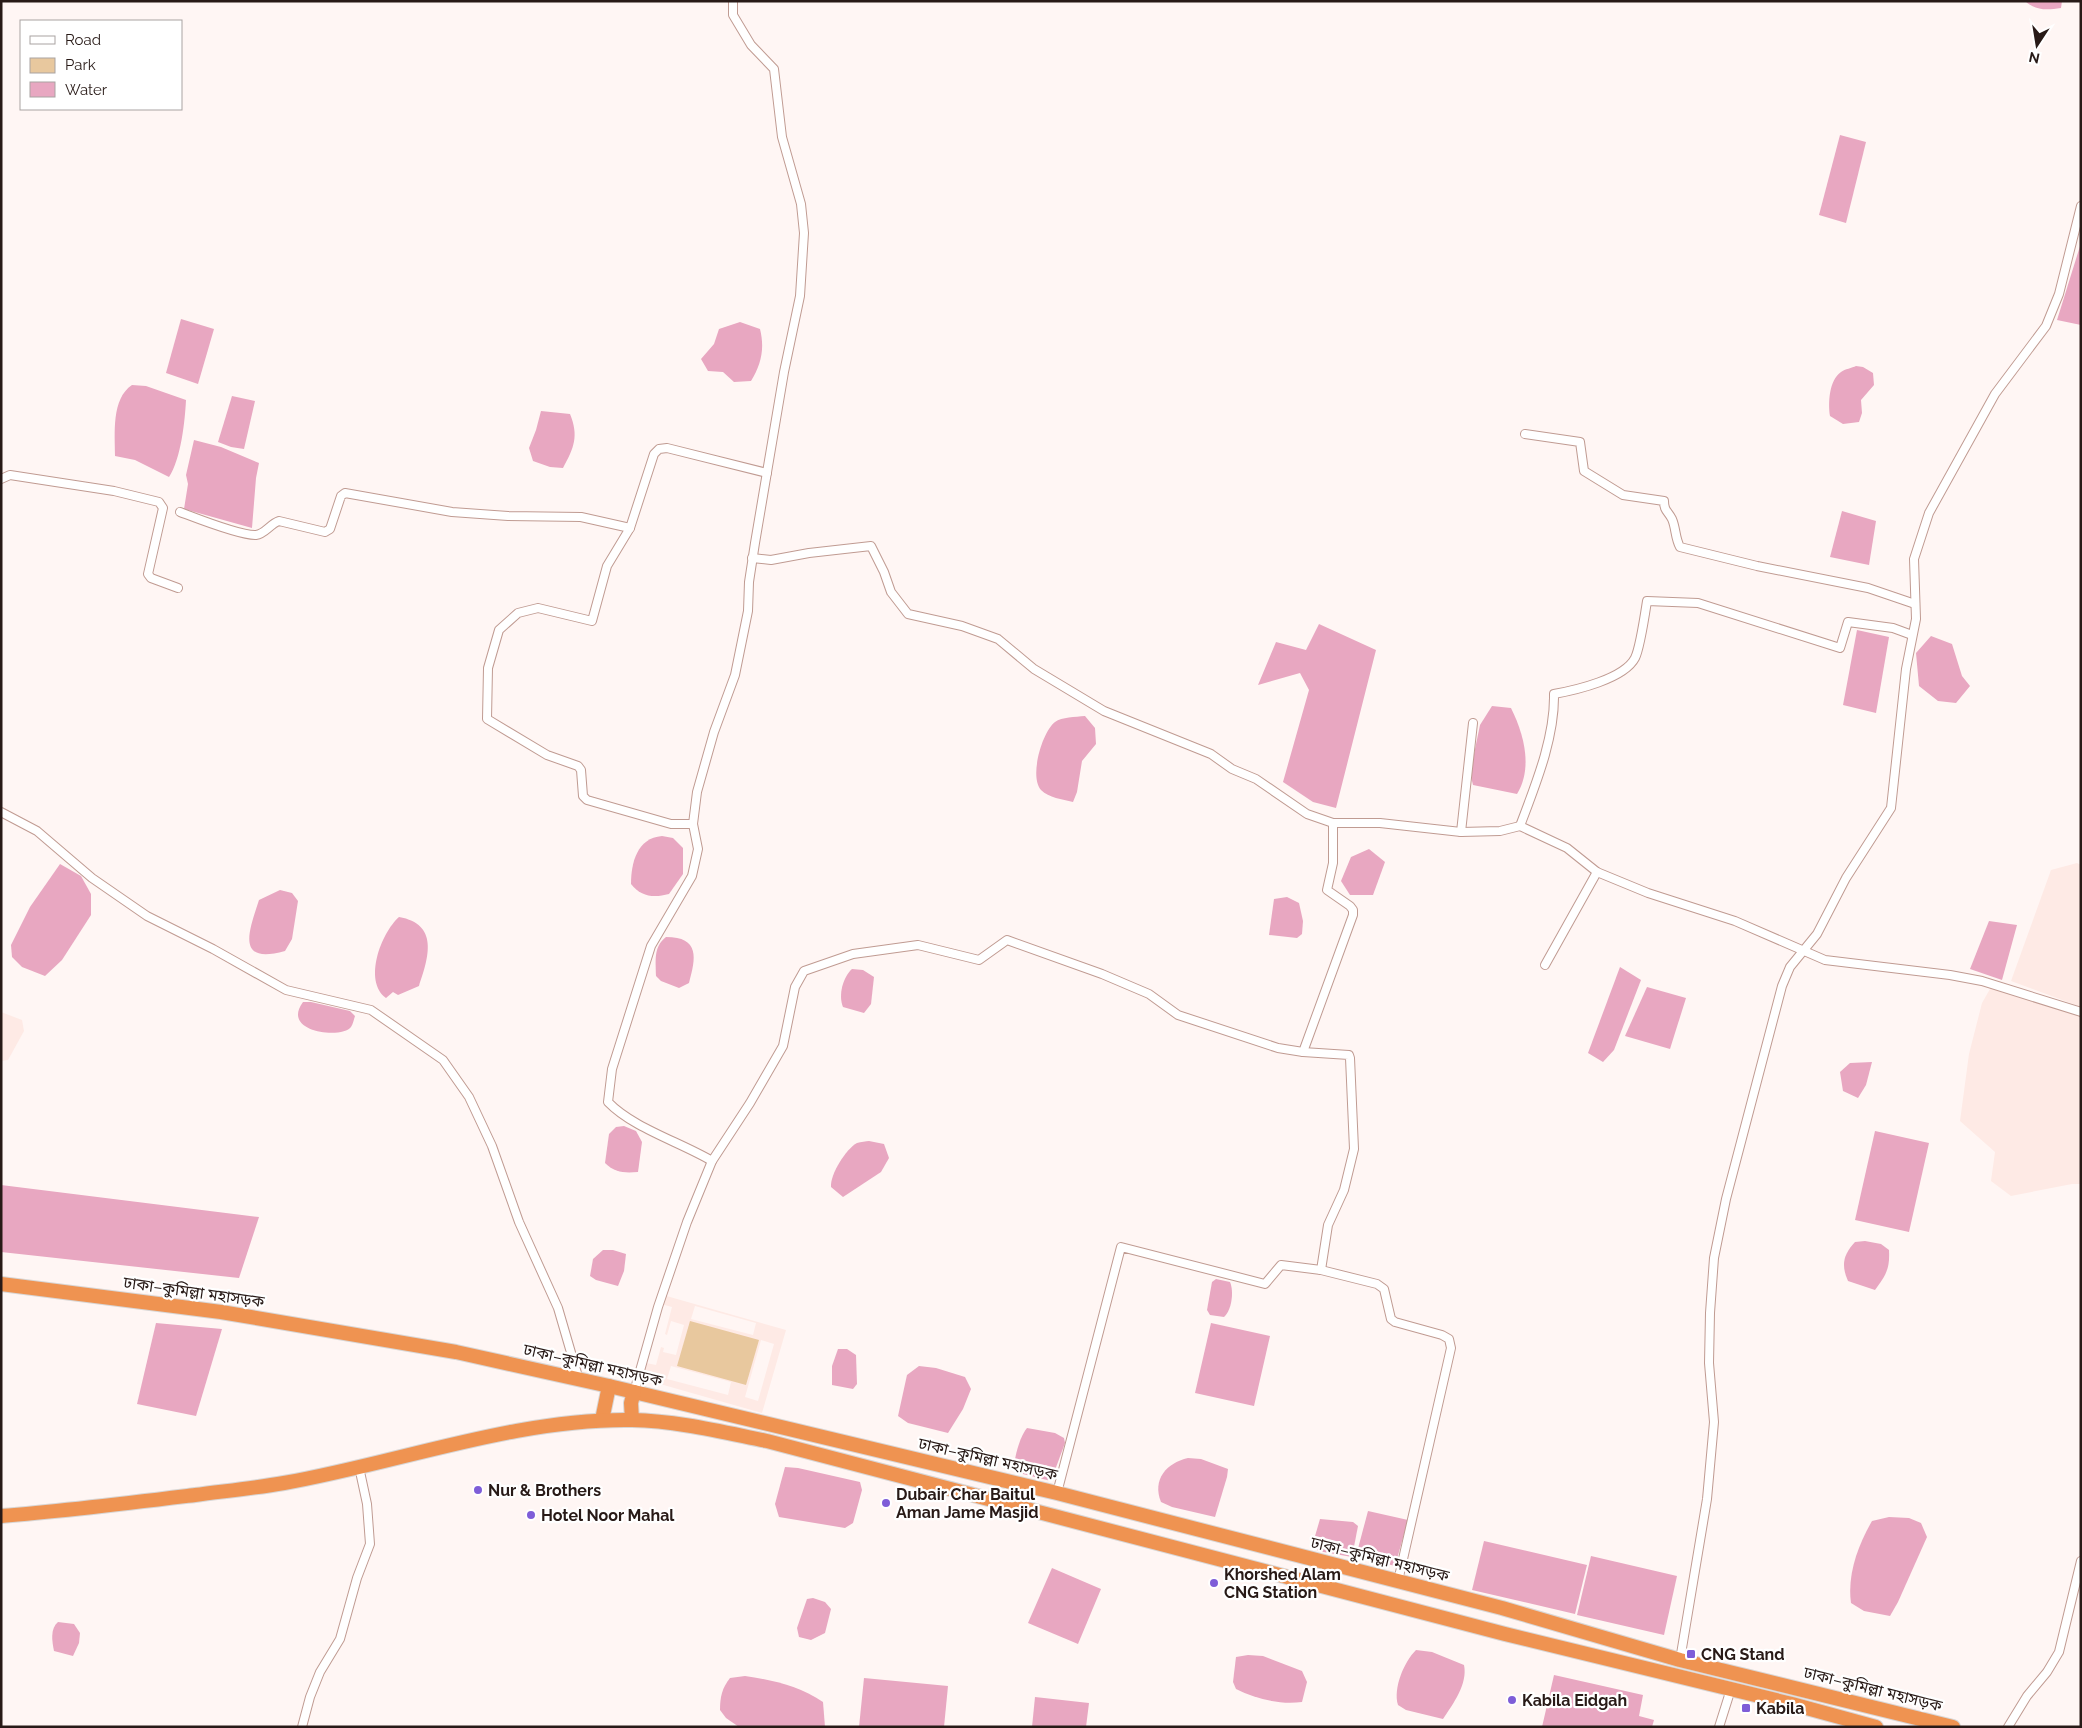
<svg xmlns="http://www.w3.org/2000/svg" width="2082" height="1728" viewBox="0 0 2082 1728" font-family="Raleway,'Noto Sans Bengali',sans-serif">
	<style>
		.built { fill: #feeae5; fill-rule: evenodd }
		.green { fill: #e8c89e }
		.water { fill: #e8a7c1 }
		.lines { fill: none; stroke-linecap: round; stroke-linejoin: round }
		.street-casing { stroke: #c09b92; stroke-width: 10 }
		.highway-casing { stroke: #d8d6d5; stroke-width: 16 }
		.street { stroke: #fff; stroke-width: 8 }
		.highway { stroke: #ef9351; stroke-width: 14 }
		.poi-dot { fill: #7e5dd8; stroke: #fff; stroke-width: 2 }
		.labels { text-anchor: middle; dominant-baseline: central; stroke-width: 4.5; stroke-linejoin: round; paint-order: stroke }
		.street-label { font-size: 16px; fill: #281a17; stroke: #fff }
		.poi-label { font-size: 16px; font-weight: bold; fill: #281a17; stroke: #fff; text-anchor: start }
	</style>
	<rect width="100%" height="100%" fill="#fff6f4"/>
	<g class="built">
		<path d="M2077,863l4,2v142l-70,-26 40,-111z"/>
		<path d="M1998,988l83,27v169h-9l-61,12 -20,-15 4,-29 -35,-31 9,-67 13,-51 8,-14z"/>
		<path d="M1,1012l21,8 2,11 -16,29 -7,1z"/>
		<path d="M663,1295l123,35 -24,83 -123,-35zM661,1304l11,3 -7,27 2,1 4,-14 13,4 -8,30 -13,-3 1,-4 -3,-1 -5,18 -10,-2zM695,1306l61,17 -3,12 -62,-16zM761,1340l13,4 -16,57 -13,-4zM671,1366l60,16 -3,13 -61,-16z"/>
	</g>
	<path class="green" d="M690,1321l69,19 -13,45 -69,-19z"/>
	<g class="water">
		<path d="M2025,1h37l-1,7c-14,2 -25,3 -36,-7z"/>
		<path d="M1840,135l26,7 -20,81 -27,-8z"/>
		<path d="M2081,243v82l-24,-5z"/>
		<path d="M181,319l33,10 -16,55 -32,-11z"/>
		<path d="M740,322l20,7c5,20 1,36 -9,52l-17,1 -11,-10 -15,-1 -7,-12 13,-15 5,-15z"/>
		<path d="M1856,366l7,1 10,6 1,12 -13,15 1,13 -3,9 -16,2 -13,-8c-2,-13 -1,-36 11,-44 4,-3 11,-4 15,-6z"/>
		<path d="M132,385l14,1 40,14c-1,21 -5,59 -17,77l-34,-17 -20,-4c0,-22 -4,-57 17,-71z"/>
		<path d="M232,396l23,5 -11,48 -13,-2 -13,-5z"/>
		<path d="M541,411l29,3c9,22 4,34 -7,54l-13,-1 -17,-6 -4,-13 7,-18z"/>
		<path d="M194,440l27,7 38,16 -3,15 -4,50 -68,-19 4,-25 -2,-9z"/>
		<path d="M1842,511l34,10 -7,44 -39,-8z"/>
		<path d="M1319,624l57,26 -40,158 -23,-6 -30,-20 26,-92 -9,-17 -42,12 18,-43 30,8z"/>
		<path d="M1857,630l32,7 -13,76 -33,-8z"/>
		<path d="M1931,636l21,8 10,32 8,10 -14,17 -18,-2 -19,-15 -3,-33z"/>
		<path d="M1492,706l19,2c13,26 22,60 6,86l-44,-9 -3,-12 10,-48z"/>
		<path d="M1085,716l10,12 1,16 -14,17 -5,31 -4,10c-11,-3 -24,-4 -32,-12 -12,-13 1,-58 14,-68 7,-5 20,-5 30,-6z"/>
		<path d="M662,836l11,2 10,10v26l-14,20c-15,4 -28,3 -38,-10 0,-21 6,-46 31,-48z"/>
		<path d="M1369,849l16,13 -12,33h-23l-9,-14 10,-24z"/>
		<path d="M60,864l21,12 10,18v21l-29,45 -17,16 -23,-9 -10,-10 -1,-12 19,-38z"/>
		<path d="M280,890l12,3 6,8 -6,38 -7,12c-50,14 -36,-20 -26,-51z"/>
		<path d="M1287,897l12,6 4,18 -1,13 -5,4 -28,-3 5,-36z"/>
		<path d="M399,917c40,7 30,40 20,69l-21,9 -5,-3 -7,6c-23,-17 -5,-65 13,-81z"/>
		<path d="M1989,921l28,4 -15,55 -32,-11z"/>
		<path d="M666,937c34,0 30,21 23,46l-10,5 -18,-7 -5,-5c0,-15 -3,-29 10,-39z"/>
		<path d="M1620,967l21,13 -27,70 -11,12 -15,-9z"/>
		<path d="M852,969l11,1 11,7 -3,27 -7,9 -21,-6c-5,-12 0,-30 9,-38z"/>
		<path d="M1647,987l39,11 -16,51 -45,-13z"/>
		<path d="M303,1002h8l39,9 5,5c-1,3 -2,8 -4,11 -8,12 -71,6 -48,-25z"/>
		<path d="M1872,1062l-6,23 -8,13 -15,-7 -3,-19 10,-9z"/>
		<path d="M624,1126l12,5 6,11 -4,30c-13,1 -23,1 -33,-9l4,-29 7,-7z"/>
		<path d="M1875,1131l54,12 -20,89 -54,-12z"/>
		<path d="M869,1141l15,3 5,14 -8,14 -38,25 -12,-10c-1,-13 15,-38 26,-44 4,-1 9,-2 12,-2z"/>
		<path d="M1,1185l258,32 -20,61 -238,-26z"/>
		<path d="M1865,1241l16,3 8,6c1,19 -3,25 -14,40l-27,-9c-7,-16 -5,-26 7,-39z"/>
		<path d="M603,1250h10l13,4 -2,17 -6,15 -22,-6 -6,-4 3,-17z"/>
		<path d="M1216,1279l14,3c4,9 2,28 -6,35l-14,-2 -3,-5 5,-28z"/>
		<path d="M156,1323l66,6 -26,87 -59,-12z"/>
		<path d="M1211,1323l59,13 -16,70 -59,-13z"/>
		<path d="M838,1349h9l9,6 1,29 -4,5 -21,-4v-19z"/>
		<path d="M919,1366l17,2 29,9 6,12 -8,20 -15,24 -40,-10 -10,-7 9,-41z"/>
		<path d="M1027,1428l28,5 9,5 1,5 -14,38 -32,-8 -5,-4c0,-11 6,-33 13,-41z"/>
		<path d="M1188,1458l13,1 27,10 -1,8 -12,40 -43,-10 -11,-5c-9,-22 5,-39 27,-44z"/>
		<path d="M785,1467l13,1 62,14 2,8 -9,33 -8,5 -66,-11 -4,-13z"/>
		<path d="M1368,1511l40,9 -13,46 -39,-10z"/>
		<path d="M1889,1517l20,1 12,5 6,14 -29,65 -8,14 -26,-5 -13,-8c-4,-28 7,-58 21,-82z"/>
		<path d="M1320,1519l33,3 5,4 -6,31 -34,-6 -5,-8z"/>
		<path d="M1484,1541l103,24 -12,49 -103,-24z"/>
		<path d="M1591,1556l86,20 -13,59 -87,-20z"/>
		<path d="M1052,1568l49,21 -23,55 -50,-21z"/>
		<path d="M813,1598l12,4 6,7 -6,24 -14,7 -12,-3 -2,-9 10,-29z"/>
		<path d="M58,1622l16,2 6,9 -1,10 -6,13 -19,-5c-2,-10 -4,-22 4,-29z"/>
		<path d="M1416,1650l16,2 32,13c4,19 -11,39 -21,54l-37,-9 -8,-5c-5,-17 6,-43 18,-55z"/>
		<path d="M1248,1655l15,1 39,15 5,11 -5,20c-22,3 -46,-3 -66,-13l-3,-7 3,-25z"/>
		<path d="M1554,1675l89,20 -4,21 15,4 -2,7h-110z"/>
		<path d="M745,1676c27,4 54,10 78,26l2,25h-86l-13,-9 -6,-8c0,-13 2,-22 10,-32z"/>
		<path d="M864,1678l84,8 -4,41h-85z"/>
		<path d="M1035,1697l54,6 -3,24h-54z"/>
	</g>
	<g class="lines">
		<g class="street-casing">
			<g id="street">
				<path d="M1525,434l55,8 4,29 39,24 41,6c0,10 4,10 8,18 4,9 3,19 8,28l77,19 111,22 47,16"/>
				<path d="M1,479l9,-4 104,16 45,11 4,6 -15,66 3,4 27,10"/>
				<path d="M180,512c16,6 61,24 76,23 9,-1 14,-11 23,-14l46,11 5,-3 11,-33 4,-3 107,19 56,4 73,1 49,11"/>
				<path d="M752,558l19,2 38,-7 62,-7 13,26 7,20 17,22 54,12 36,13 36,30 70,42 107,43 21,15 24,10 51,35 26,9h47l81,9 39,-1 20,-5"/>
				<path d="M1912,635l-19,-7 -45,-6 -8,26 -142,-45 -51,-2c-2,13 -7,47 -12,57 -11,21 -59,32 -81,36 1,44 -19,92 -34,132l47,22 30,24 51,21 87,28 90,39 125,15 32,6 99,31"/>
				<path d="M1,812l36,19 55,47 55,38 66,33 73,41 85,20 72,50 26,37 23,49 27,76 39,86 21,72"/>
				<path d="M693,824h-22l-84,-24 -4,-4 -2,-26 -3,-4 -31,-11 -60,-36 1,-51 11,-38 19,-17 20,-5 54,13 15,-55 23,-38 24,-74 5,-5 8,-1 100,25"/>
				<path d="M1461,832l12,-109"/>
				<path d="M1545,965l52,-93"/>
				<path d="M1303,1052l50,-137v-5l-3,-4 -23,-16 6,-27v-40"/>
				<path d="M712,1161c-32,-19 -79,-33 -104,-59l4,-33 39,-123 41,-70 6,-27 -5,-25 4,-32 17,-60 21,-57 13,-64 1,-29 6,-39 29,-171 16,-76 4,-63 -3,-29 -19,-67 -8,-68 -23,-24 -18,-30v-14"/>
				<path d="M634,1392l24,-85 29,-85 25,-61 38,-58 33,-57 12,-59 9,-16 49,-17 65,-9 61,15 28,-20 95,34 47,20 29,21 100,33 25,4 46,3 1,3 4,91 -10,41 -16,35 -7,45"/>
				<path d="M1057,1493l64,-246 144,37 16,-19 40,5 56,14 7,5 7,30 4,3 47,13 7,4 2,9 -53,233"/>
				<path d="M1680,1660l27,-161 7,-77 -5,-59 1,-50 4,-55 12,-59 56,-213 8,-19 27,-33 29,-56 45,-70 15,-139 10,-50 -2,-60 15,-46 66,-119 51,-68 13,-32 22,-88"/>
				<path d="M302,1727l8,-30 10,-25 20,-33 17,-61 13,-34 -3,-40 -8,-37"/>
				<path d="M1719,1727l12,-38"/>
				<path d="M2008,1727l19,-31 20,-24 12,-20 22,-91"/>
			</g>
		</g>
		<g class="highway-casing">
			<g id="highway">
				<path d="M1,1284l220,28 235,40 153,34 448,107 445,115 178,52 273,67"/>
				<path d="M602,1420l7,-34"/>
				<path d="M632,1420l-1,-17 3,-11"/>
				<path d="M1,1516c65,-5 129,-13 194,-21 30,-4 60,-7 89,-12 114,-20 232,-65 348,-63 46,1 90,12 135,21l738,193 287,70 84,23"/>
			</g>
		</g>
		<use href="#street" class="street"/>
		<use href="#highway" class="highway"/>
	</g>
	<g class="poi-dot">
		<circle cx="478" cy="1490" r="5"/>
		<circle cx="886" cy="1503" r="5"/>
		<circle cx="531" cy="1515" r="5"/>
		<circle cx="1214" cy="1583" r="5"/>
		<rect x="1686" y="1649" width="10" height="10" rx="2.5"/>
		<circle cx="1512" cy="1700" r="5"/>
		<rect x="1741" y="1703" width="10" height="10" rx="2.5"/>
	</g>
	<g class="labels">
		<g class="street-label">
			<text transform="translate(194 1292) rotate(8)">ঢাকা–কুমিল্লা মহাসড়ক</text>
			<text transform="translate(593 1365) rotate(13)">ঢাকা–কুমিল্লা মহাসড়ক</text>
			<text transform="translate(988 1459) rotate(13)">ঢাকা–কুমিল্লা মহাসড়ক</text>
			<text transform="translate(1380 1559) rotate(14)">ঢাকা–কুমিল্লা মহাসড়ক</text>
			<text transform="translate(1873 1689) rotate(14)">ঢাকা–কুমিল্লা মহাসড়ক</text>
		</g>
		<g class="poi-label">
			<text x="488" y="1490">Nur &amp; Brothers</text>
			<text x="896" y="1494">Dubair Char Baitul<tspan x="896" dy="18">Aman Jame Masjid</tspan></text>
			<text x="541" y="1515">Hotel Noor Mahal</text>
			<text x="1224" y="1574">Khorshed Alam<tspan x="1224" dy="18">CNG Station</tspan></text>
			<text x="1701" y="1654">CNG Stand</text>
			<text x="1522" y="1700">Kabila Eidgah</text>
			<text x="1756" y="1708">Kabila</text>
		</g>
	</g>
	<rect width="2082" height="1728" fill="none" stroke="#281a17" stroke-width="5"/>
	<rect x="20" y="20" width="162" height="90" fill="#ffffff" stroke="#a9a3a2"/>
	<rect x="30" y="36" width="25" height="8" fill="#ffffff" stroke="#a9a3a2"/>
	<text x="65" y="45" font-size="15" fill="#281a17">Road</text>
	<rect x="30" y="58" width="25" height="15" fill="#e8c89e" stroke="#a9a3a2"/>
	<text x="65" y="70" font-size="15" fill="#281a17">Park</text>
	<rect x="30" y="82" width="25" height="15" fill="#e8a7c1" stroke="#a9a3a2"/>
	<text x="65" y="95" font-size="15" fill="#281a17">Water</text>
	<g transform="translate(2037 45) rotate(192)" stroke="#ffffff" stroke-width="4" paint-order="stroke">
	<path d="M0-4L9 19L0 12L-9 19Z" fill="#281a17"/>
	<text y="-8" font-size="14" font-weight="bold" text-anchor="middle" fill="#281a17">N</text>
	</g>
</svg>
